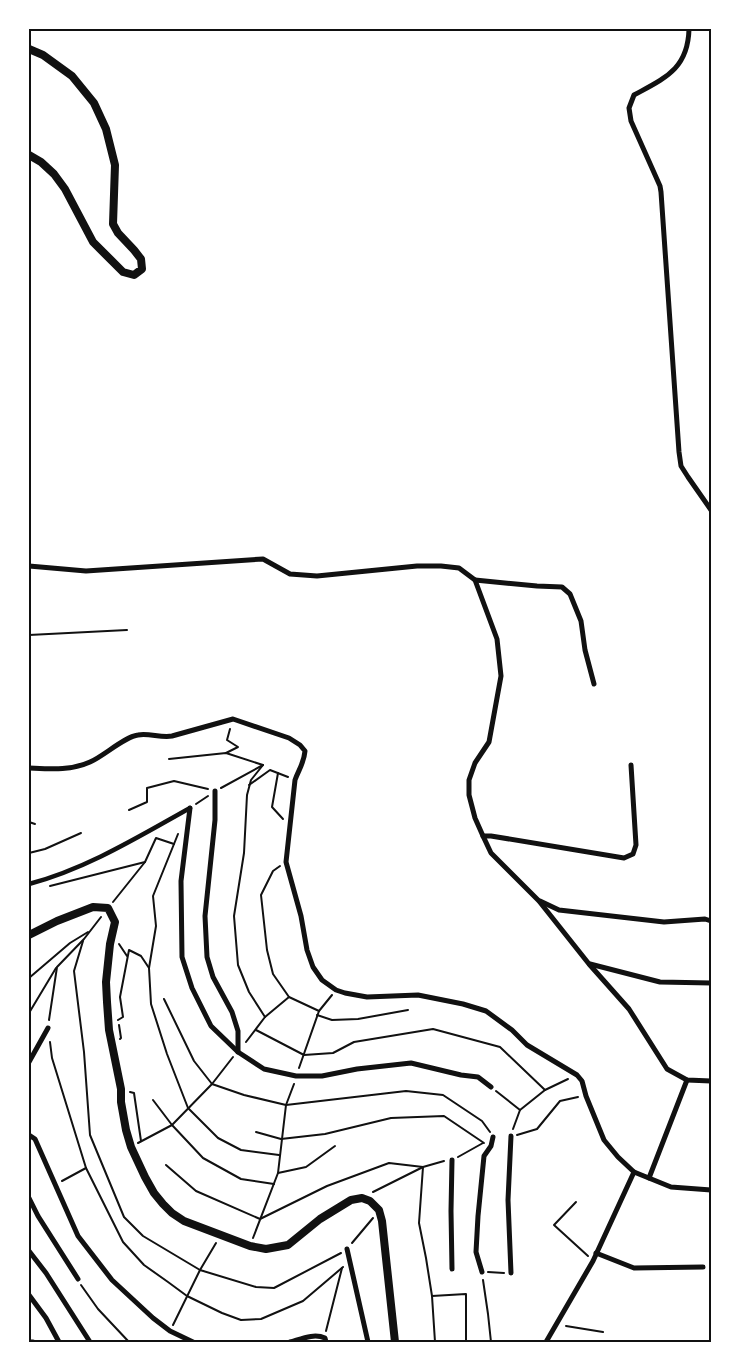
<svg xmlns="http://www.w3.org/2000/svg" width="740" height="1371" viewBox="0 0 740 1371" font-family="'Fira Sans Condensed',sans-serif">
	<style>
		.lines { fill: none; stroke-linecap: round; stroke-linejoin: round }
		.path { stroke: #111; stroke-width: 2 }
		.pedestrian { stroke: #111; stroke-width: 4.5 }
		.minor { stroke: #111; stroke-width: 5 }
		.tertiary { stroke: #111; stroke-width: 8 }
		.neatline { fill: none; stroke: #111; stroke-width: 2 }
	</style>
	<rect width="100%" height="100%" fill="#fff"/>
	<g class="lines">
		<g class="path">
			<path d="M29,635l98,-5"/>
			<path d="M226,753l12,-6 -11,-7 3,-11"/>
			<path d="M169,759l57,-6 37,12 -12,15 -4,15 -3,58 -10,63 4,49 11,27 16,25"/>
			<path d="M278,773l-6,34 11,12"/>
			<path d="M249,785l21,-15 18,7"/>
			<path d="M221,788l42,-23"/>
			<path d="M196,804l12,-8"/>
			<path d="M129,810l18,-8v-14l27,-7 34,8"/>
			<path d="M29,822l6,2"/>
			<path d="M174,844l-21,52 3,30 -7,42 2,36 16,50 21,54 30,30 23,12 38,5"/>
			<path d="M29,853l16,-4 36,-16"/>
			<path d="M280,866l-7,5 -12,24 6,55 6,24 16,23 30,14"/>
			<path d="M50,886l95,-24"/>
			<path d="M113,902l32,-40 11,-24 18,6 4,-10"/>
			<path d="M83,941l-9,30 10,81 6,83 34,82 19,19 57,34 56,17 18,1 67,-35"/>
			<path d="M119,944l8,12"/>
			<path d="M29,978l41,-35 18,-11"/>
			<path d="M164,999l30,62 18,23 32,11 42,10 120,-14 37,4 39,26 8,11"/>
			<path d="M29,1013l27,-45"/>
			<path d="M317,1015l15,5 26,-1 50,-9"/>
			<path d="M49,1020l8,-53 27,-28 17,-22"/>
			<path d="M118,1020l5,-3 -3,-20 9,-47 12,6 8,12"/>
			<path d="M119,1025l2,13 -1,1"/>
			<path d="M256,1030l48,25 29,-2 21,-11 79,-13 67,18 45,43"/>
			<path d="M50,1042l2,16 34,110 37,74 21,23 24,17 19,14 35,17 19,7 20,-1 42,-18 40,-34"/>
			<path d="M246,1042l19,-25 24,-20"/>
			<path d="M299,1068l20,-57 13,-16"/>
			<path d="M496,1091l24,19"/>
			<path d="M130,1092l4,1 7,48"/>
			<path d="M153,1100l19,25 31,33 38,21 33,5"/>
			<path d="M513,1129l7,-19 25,-20 23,-11"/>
			<path d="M256,1132l25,7 44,-5 66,-16 53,-2 40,27"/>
			<path d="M517,1135l20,-6 23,-28 18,-4"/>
			<path d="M138,1143l34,-18 40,-41 21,-27"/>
			<path d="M458,1157l25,-14"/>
			<path d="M166,1165l30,26 64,28 67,-33 62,-23 34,4 -4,56 7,35 6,38 3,46"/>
			<path d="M278,1173l28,-6 29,-21"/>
			<path d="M62,1181l24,-13"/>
			<path d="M373,1192l50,-25 21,-6"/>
			<path d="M576,1202l-22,23 34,31"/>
			<path d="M253,1238l25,-65 8,-68 8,-21"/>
			<path d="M352,1243l21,-25"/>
			<path d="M488,1272l16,1"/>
			<path d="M483,1280l5,34 3,28"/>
			<path d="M81,1285l17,24 31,33"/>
			<path d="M432,1296l34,-2v48"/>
			<path d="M173,1325l27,-55 16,-27"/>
			<path d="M566,1326l37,6"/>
			<path d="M326,1331l16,-63"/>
		</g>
		<path class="pedestrian" d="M29,884c57,-15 109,-47 161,-76"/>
		<g class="minor">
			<path d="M689,29c-1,40 -24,49 -55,66l-5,13 2,13 29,65 1,6 18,260 2,14 7,11 23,33"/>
			<path d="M29,566l57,5 177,-12 27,15 27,2 100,-10h24l18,2 16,12 22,59 4,37 -12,66 -14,21 -6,17v15l6,23 8,18 8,17 48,48 50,63 40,45 38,60 20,11 24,1"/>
			<path d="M475,580l62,6 25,1 8,7 11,27 4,29 9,34"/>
			<path d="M29,768c21,1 41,3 61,-6 14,-6 34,-25 48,-27 11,-2 23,3 34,1l61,-17 56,19 11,7 5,6c-1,12 -6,18 -10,29l-9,82 15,54 6,34 6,17 9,13 14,10 9,3 22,4 51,-2 45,9 23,7 26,19 15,15 50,30 5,6 4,15 18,44 14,17 16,15 37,15 40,3"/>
			<path d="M215,791v29l-10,96 2,41 6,20 19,35 6,19v21"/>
			<path d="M190,808l-9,73 1,76 10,31 19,38 27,26 26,17 32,7h26l35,-7 54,-6 50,12 17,2 13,10"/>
			<path d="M483,836h8l133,22 9,-4 3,-9 -5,-80"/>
			<path d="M540,901l19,9 105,12 41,-3 6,2"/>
			<path d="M590,964l70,18 51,1"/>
			<path d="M29,1062l19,-34"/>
			<path d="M29,1135l6,4 43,97 34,44 41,38 17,13 23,11"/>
			<path d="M452,1160l-1,51 1,58"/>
			<path d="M649,1178l38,-98"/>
			<path d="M29,1198l9,18 40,63"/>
			<path d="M347,1249l21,93"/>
			<path d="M29,1251l17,22 44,69"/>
			<path d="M596,1253l38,15 69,-1"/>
			<path d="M482,1272l-6,-20 2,-36 6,-60 7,-10 2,-9"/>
			<path d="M511,1273l-3,-73 3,-64"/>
			<path d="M29,1295l17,23 13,24"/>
			<path d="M31,1342h2"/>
			<path d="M290,1342c11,-3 24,-9 35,-4l1,4"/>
			<path d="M546,1342l47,-81 41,-89"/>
		</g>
		<g class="tertiary">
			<path d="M29,49l14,6 29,21 22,27 12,26 9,36 -2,59 5,9 16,17 7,9 1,10 -8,6 -11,-3 -30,-30 -28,-53 -11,-15 -13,-12 -12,-7"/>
			<path d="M29,935l28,-14 36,-14 15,1 7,14 -5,22 -4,38 1,20 2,28 12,59v13l5,28 5,17 14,30 9,16 9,11 9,9 12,8 66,25 16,3 22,-4 32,-26 31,-19 11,-2 8,3 9,9 3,11 13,121"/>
		</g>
	</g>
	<rect width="740" height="1371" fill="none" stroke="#ffffff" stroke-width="60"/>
	<rect x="30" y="30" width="680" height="1311" class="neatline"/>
</svg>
